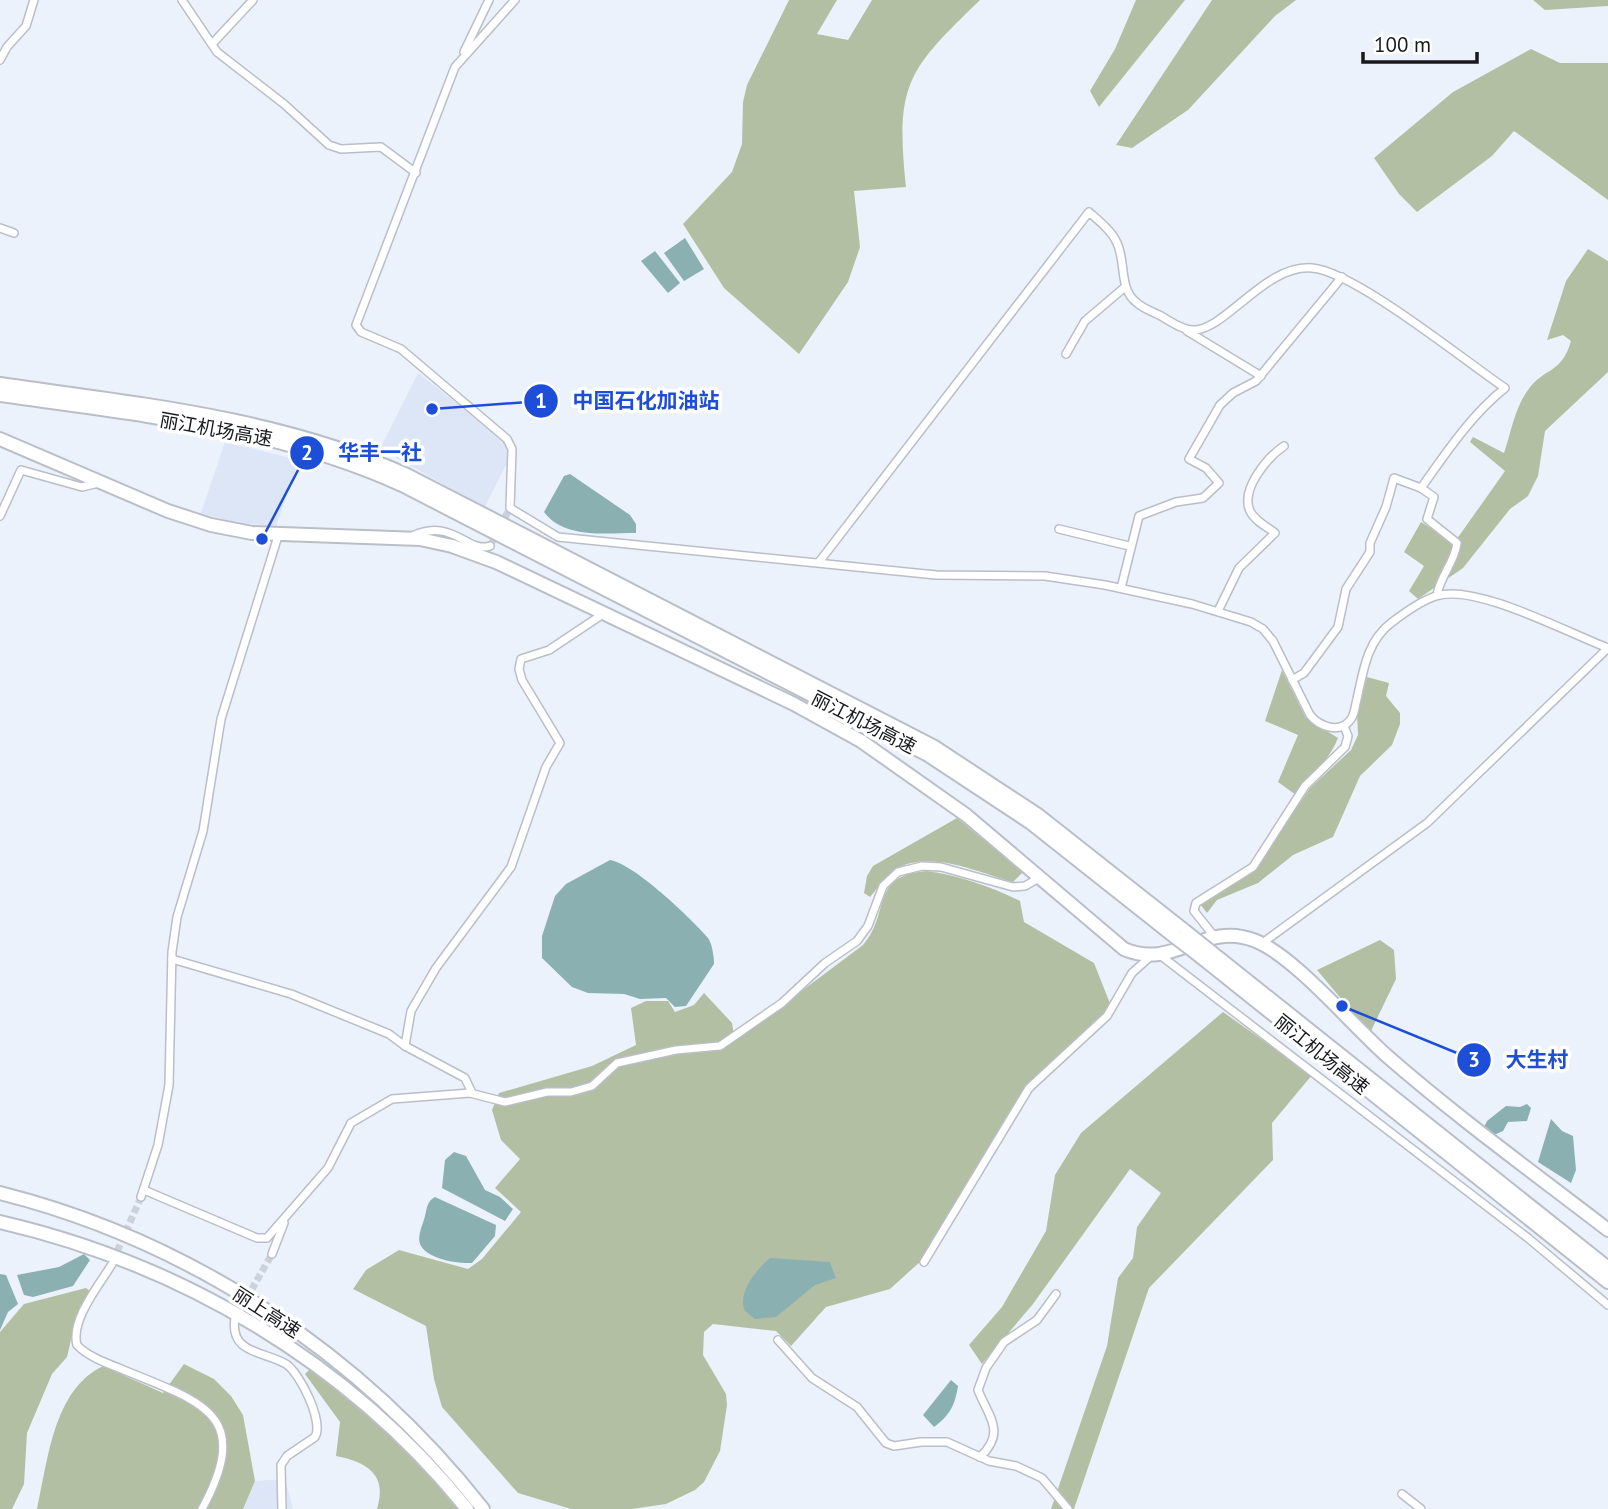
<svg xmlns="http://www.w3.org/2000/svg" width="1608" height="1509" viewBox="0 0 1608 1509" font-family="'PT Sans','Noto Sans SC',sans-serif">
	<style>
		.built { fill: #dce6f6 }
		.forest { fill: #b3bfa2 }
		.water { fill: #8ab0b2 }
		.lines { fill: none; stroke-linecap: round; stroke-linejoin: round }
		.street-tunnel { stroke: #ccd1da; stroke-width: 7; stroke-dasharray: 7 3.5; stroke-linecap: butt }
		.street-casing { stroke: #b9bec8; stroke-width: 10 }
		.highway-casing { stroke: #b9bec8; stroke-width: 16 }
		.street { stroke: #fff; stroke-width: 7 }
		.highway { stroke: #fff; stroke-width: 12 }
		.highway-bridge-casing { stroke: #b9bec8; stroke-width: 16; stroke-linecap: butt }
		.highway-bridge { stroke: #fff; stroke-width: 12 }
		.labels { text-anchor: middle; dominant-baseline: central; stroke-width: 7; stroke-linejoin: round; paint-order: stroke }
		.street-label { font-size: 19px; fill: #17191c; stroke: #fff }
		.leader { fill: none; stroke: #1d4ed8; stroke-width: 2.5 }
		.callout-dot { fill: #1d4ed8; stroke: #fff; stroke-width: 2.5 }
		.mark-label { font-size: 21px; text-anchor: middle; font-weight: bold; fill: #fff }
		.callout-label { font-size: 21px; text-anchor: middle; font-weight: bold; fill: #1d4ed8; stroke: #fff; stroke-width: 7; stroke-linejoin: round; paint-order: stroke }
	</style>
	<rect width="100%" height="100%" fill="#ecf2fc"/>
	<g class="built">
		<path d="M418,373l89,69 3,15 -25,50 -105,-58z"/>
		<path d="M225,442l74,18 -23,66 -39,-3 -36,-10z"/>
		<path d="M285,1479l8,30h-50l12,-28z"/>
	</g>
	<g class="forest">
		<path d="M789,0h48l-20,34 31,6 24,-40h108c-72,70 -85,83 -74,187l-52,4 6,56 -12,35 -49,72 -75,-66 -41,-64 49,-52 10,-28 1,-42 4,-17z"/>
		<path d="M1136,0h49l-86,107 -9,-16 25,-42z"/>
		<path d="M1212,0h84l-21,16 -87,94 -56,38 -16,-3z"/>
		<path d="M1533,0h75v6l-63,4z"/>
		<path d="M1531,49l29,14h48v137l-94,-69 -22,25 -75,56 -18,-18 -25,-36 79,-66z"/>
		<path d="M1588,249l20,12v111l-63,59 -7,45 -10,20 -18,13 -47,59 -45,31 -9,-8 15,-25 -20,-14 17,-30 33,21 51,-72 -35,-29 3,-5 31,16c7,-20 11,-46 24,-63 16,-23 33,-15 43,-49l-8,-6 -16,5 19,-59z"/>
		<path d="M1282,670l24,48 32,20c-8,21 -27,38 -42,57l-18,-13 20,-47 -33,-14z"/>
		<path d="M1367,677l22,6 -3,13 14,17v11l-8,21 -32,31 -27,61 -40,18 -35,28 -41,17 -10,13 -7,-9 53,-33 57,-83 41,-38 7,-15 -1,-23z"/>
		<path d="M957,818l66,54 -10,10c-34,-9 -83,-33 -117,-13 -10,6 -18,19 -26,28l-6,-4 3,-17 6,-10z"/>
		<path d="M927,871c34,5 62,15 93,30l4,21 70,41 17,43 -84,80 -105,174 -32,29 -64,18 -35,39 -15,-15 -63,-7 -9,8 -1,23 23,39 1,11 -7,46 -16,31 -9,8 -29,14 -34,5h-61l-53,-16 -76,-86 -8,-28 -8,-53 -73,-37 13,-19 33,-20 69,19 14,-10 39,-47 -26,-24 25,-29 -19,-19 -9,-30 7,-17 93,-27 44,-21 -5,-37 15,-7h22l7,11 19,-7 10,-12 28,30 3,18 128,-96c28,-31 6,-70 64,-74z"/>
		<path d="M1380,940l14,10 2,29 -26,54 -53,-63z"/>
		<path d="M1223,1012l89,63 -40,48 1,37 -124,128 -75,221h-23l56,-163 11,-68 15,-20 4,-31 24,-34 -31,-24 -97,135 -51,60 -13,-19 33,-38 44,-76 9,-56 26,-42z"/>
		<path d="M86,1288l5,4 -17,35 -7,30 -15,17 -25,59 -3,51 -12,25h-12v-177l24,-28z"/>
		<path d="M184,1364l30,15 17,17 12,19 12,66 -12,28h-206c11,-48 16,-119 66,-143l60,27z"/>
		<path d="M311,1368l89,72 63,69h-86c11,-34 -10,-47 -41,-53l4,-34 -35,-48z"/>
	</g>
	<g class="water">
		<path d="M685,238l19,31 -20,12 -20,-28z"/>
		<path d="M655,251l25,32 -12,10 -27,-32z"/>
		<path d="M570,474l60,41 6,9v9c-31,0 -72,6 -92,-21l20,-36z"/>
		<path d="M610,860c23,3 82,59 98,78 4,5 6,19 6,26l-28,42 -11,1 -9,-9 -26,1 -16,-5 -36,-1 -16,-6 -30,-29v-22l13,-40 11,-12z"/>
		<path d="M1527,1104l4,4 -4,13 -19,1 -5,9 -9,4 -10,-8 3,-6 19,-15 14,1z"/>
		<path d="M1551,1119l11,12 11,5 3,34 -5,13 -33,-21z"/>
		<path d="M454,1152l12,4 19,34 15,7 13,12 -8,12 -63,-33 3,-28z"/>
		<path d="M435,1197l61,28 -1,11 -23,27c-14,1 -46,-4 -52,-19 -3,-8 3,-20 5,-28 2,-8 2,-15 10,-19z"/>
		<path d="M84,1254l6,6 -17,26 -40,11 -9,-2 -7,-20 42,-8z"/>
		<path d="M770,1258l60,4 6,16 -21,7 -39,32 -21,2 -10,-8c-8,-18 11,-41 25,-53z"/>
		<path d="M0,1274l6,1 12,29 -10,8 -8,18z"/>
		<path d="M951,1380l7,6c-3,19 -8,29 -24,41l-11,-12z"/>
	</g>
	<g class="lines">
		<g class="street-tunnel">
			<path d="M490,546l20,-38"/>
			<path d="M113,1261l28,-64"/>
			<path d="M236,1317l36,-63"/>
		</g>
		<g class="street-casing">
			<g id="street">
				<path d="M182,0l35,52 67,52 45,41 12,4 40,-2 35,26"/>
				<path d="M515,0l-60,67 -99,258 5,7 40,17 106,90 5,10 -2,59 48,29 378,38 109,1 60,9 87,19 59,18 12,7 10,12 37,74c9,11 30,20 41,4 4,-5 4,-13 6,-20 6,-27 10,-58 34,-76 13,-10 29,-22 45,-27 39,-13 132,37 172,52"/>
				<path d="M212,44l41,-44"/>
				<path d="M464,52l25,-52"/>
				<path d="M0,60l7,-13 19,-21 8,-26"/>
				<path d="M0,228l14,5"/>
				<path d="M1187,331l74,45"/>
				<path d="M1066,354l19,-33 40,-34"/>
				<path d="M0,516l21,-46 61,17 21,-5"/>
				<path d="M1059,529l70,17"/>
				<path d="M410,537c43,-21 57,17 80,9"/>
				<path d="M819,562l270,-350c10,9 23,19 28,31 9,19 2,46 19,59 6,6 15,9 23,13 10,5 22,15 34,15 32,1 72,-66 119,-62 42,3 153,93 193,120 -34,27 -59,65 -84,100l13,9 -7,22 30,24c-2,19 -17,33 -20,52"/>
				<path d="M1121,588l18,-72 37,-14 27,-4 16,-15 -13,-15 -17,-9 31,-54 13,-12 23,-12 86,-104"/>
				<path d="M1218,611l21,-43 36,-35c-8,-6 -21,-13 -25,-22 -10,-22 18,-54 34,-65"/>
				<path d="M1292,680l12,-7 34,-46 8,-38 24,-37v-9l16,-36 8,-29 27,10"/>
				<path d="M1214,936l-20,-25 2,-8 57,-36 52,-81 40,-39 3,-11 -4,-10"/>
				<path d="M1261,944l166,-121 181,-175"/>
				<path d="M1160,955l368,283 80,67"/>
				<path d="M172,959l119,35 98,40 16,12 60,32 7,15"/>
				<path d="M405,1046l6,-35 25,-43 75,-101 35,-100 14,-24 -38,-63 -3,-11 2,-10 28,-9 54,-36"/>
				<path d="M144,1190l113,48h10l61,-70 23,-45 41,-24 78,-6 35,9 42,-10h24l21,-6 25,-23 59,-13 44,-4 62,-43 43,-40 32,-22 11,-15 15,-40 15,-14 24,-6 19,1 72,20 12,-1 14,-8"/>
				<path d="M141,1197l17,-52 11,-60 3,-133 5,-35 26,-86 18,-112 58,-186"/>
				<path d="M272,1254l12,-31"/>
				<path d="M924,1262l105,-174 78,-72 25,-43 19,-17"/>
				<path d="M112,1264c-12,20 -42,56 -35,81 10,11 29,18 42,23 80,34 136,43 83,141"/>
				<path d="M235,1318c-6,36 29,33 51,46 14,9 38,58 29,73l-28,19 -6,9 1,44"/>
				<path d="M778,1340l34,38 45,29 29,36 8,3 27,-4h26l42,19 27,5 26,12 26,31"/>
				<path d="M980,1457c27,-25 8,-41 -2,-67l8,-22 18,-26 33,-22 19,-26"/>
				<path d="M1402,1494l19,15"/>
			</g>
		</g>
		<g class="highway-casing">
			<g id="highway">
				<path d="M0,384c139,20 278,33 407,91l526,271 105,69 147,116"/>
				<path d="M0,395c137,20 275,32 402,90l526,270 103,68 144,114"/>
				<path d="M0,439l168,72 43,14 41,8 168,6 32,7 44,16 298,142 67,37 105,74 158,134c50,22 79,-29 132,-8 39,16 97,85 131,115 71,62 147,117 221,174"/>
				<path d="M1210,951l398,317"/>
				<path d="M1201,957l407,325"/>
				<path d="M0,1193c191,48 362,162 483,316"/>
				<path d="M0,1222c182,42 349,141 467,287"/>
			</g>
		</g>
		<use href="#street" class="street"/>
		<use href="#highway" class="highway"/>
		<g class="highway-bridge-casing">
			<g id="highway-bridge">
				<path d="M1185,931l25,20"/>
				<path d="M1175,937l26,20"/>
			</g>
		</g>
		<use href="#highway-bridge" class="highway-bridge"/>
	</g>
	<g class="labels">
		<g class="street-label">
			<text transform="translate(216 429) rotate(10)">丽江机场高速</text>
			<text transform="translate(864 722) rotate(27)">丽江机场高速</text>
			<text transform="translate(1322 1054) rotate(39)">丽江机场高速</text>
			<text transform="translate(267 1312) rotate(33)">丽上高速</text>
		</g>
	</g>
	<path class="leader" d="M432 409L541 401M262 539L307 453M1342 1006L1474 1060"/>
	<g class="callout-dot">
		<circle cx="432" cy="409" r="7"/>
		<circle cx="262" cy="539" r="7"/>
		<circle cx="1342" cy="1006" r="7"/>
		<circle cx="541" cy="401" r="18"/>
		<circle cx="307" cy="453" r="18"/>
		<circle cx="1474" cy="1060" r="18"/>
	</g>
	<g class="mark-label">
		<text x="541" y="408">1</text>
		<text x="307" y="460">2</text>
		<text x="1474" y="1067">3</text>
	</g>
	<g class="callout-label">
		<text x="646" y="408">中国石化加油站</text>
		<text x="380" y="460">华丰一社</text>
		<text x="1537" y="1067">大生村</text>
	</g>
	<path d="M1363 52v10h114v-10" fill="none" stroke="#17191c" stroke-width="3.5"/>
	<text x="1374" y="52" font-size="21" fill="#17191c" stroke="#ffffff" stroke-width="5" paint-order="stroke">100 m</text>
</svg>
